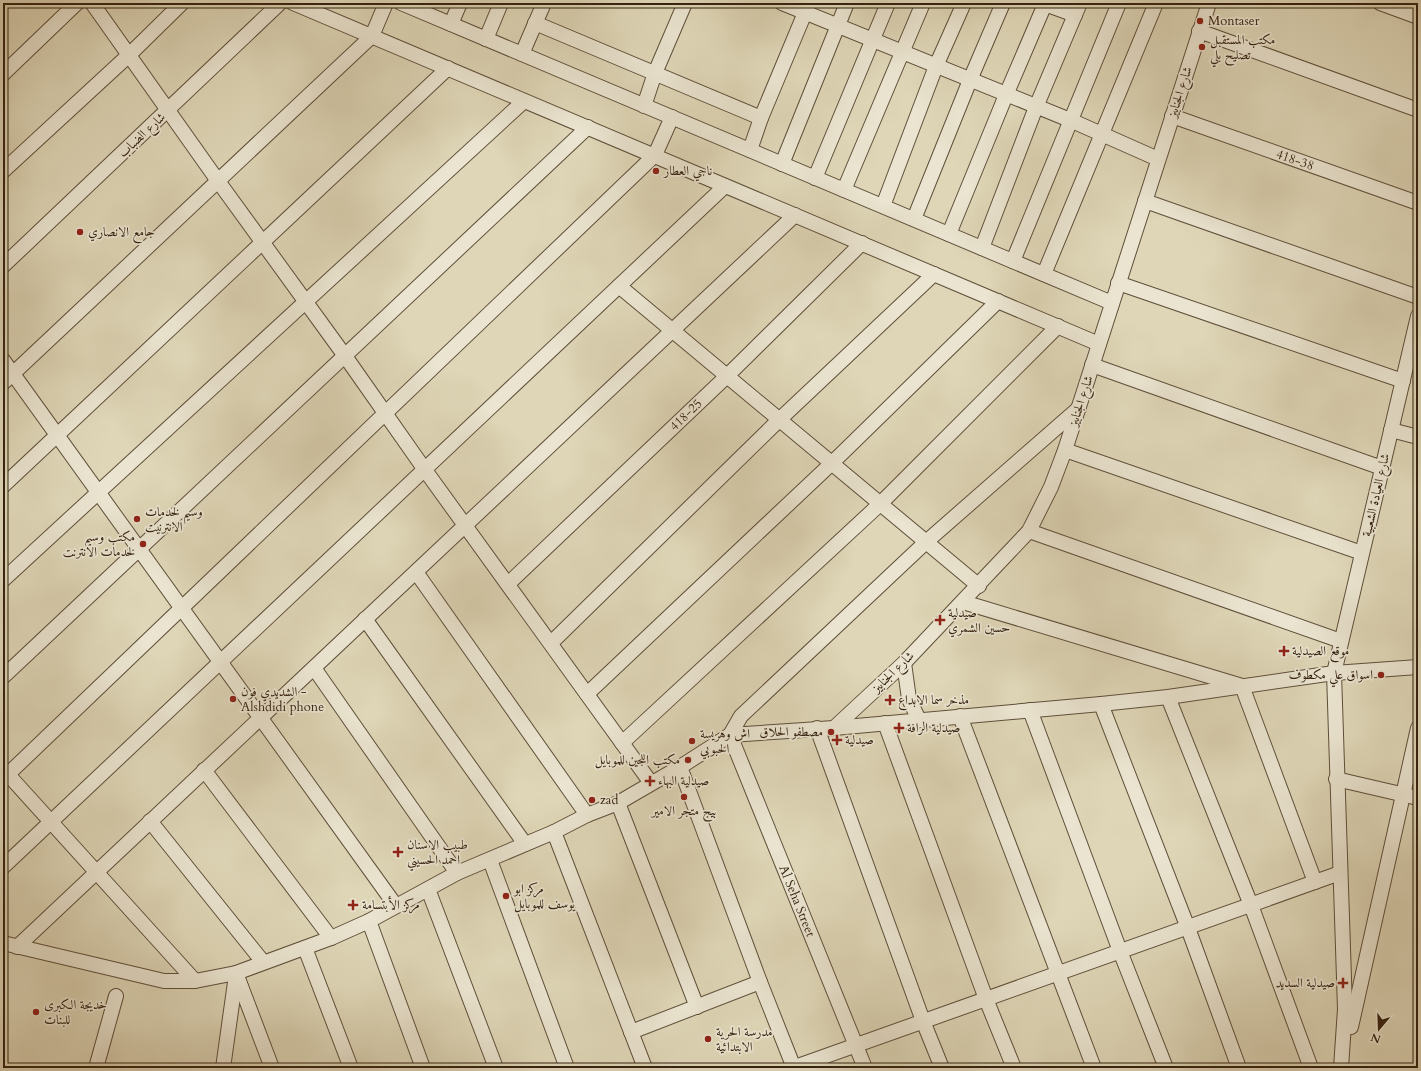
<svg xmlns="http://www.w3.org/2000/svg" width="1421" height="1071" viewBox="0 0 1421 1071" font-family="Cardo,Amiri,serif">
	<style>
		.lines { fill: none; stroke-linecap: round; stroke-linejoin: round }
		.minor-casing { stroke: #5f4f3a; stroke-width: 16 }
		.minor { stroke: #eae4d0; stroke-width: 14 }
		.poi-dot { fill: #8f2418; stroke: #eae4d0; stroke-width: 1.5 }
		.labels { text-anchor: middle; dominant-baseline: central; stroke-width: 3.5; stroke-linejoin: round; paint-order: stroke }
		.poi-label { font-size: 13px; fill: #352210; stroke: #eae4d0; text-anchor: start }
		.street-label { font-size: 13px; fill: #352210; stroke: #eae4d0 }
	</style>
	<rect width="100%" height="100%" fill="#ded6b7"/>
	<filter id="stains"><feTurbulence type="fractalNoise" baseFrequency=".005" numOctaves="4"/><feColorMatrix values="0 0 0 0 .2 0 0 0 0 .09 0 0 0 0 .02 0 0 0 .5 -.17"/></filter>
	<radialGradient id="worn" r=".72"><stop offset=".6" stop-color="#630" stop-opacity="0"/><stop offset="1" stop-color="#630" stop-opacity=".3"/></radialGradient>
	<g class="lines">
		<g class="minor-casing">
			<g id="minor">
				<path d="M92,3l126,178 127,175 80,114 226,313"/>
				<path d="M293,3l806,341"/>
				<path d="M401,3l711,300"/>
				<path d="M782,3l288,117 88,39"/>
				<path d="M1042,3l33,12"/>
				<path d="M1380,3l38,14"/>
				<path d="M535,23l226,95"/>
				<path d="M451,24l9,-21"/>
				<path d="M1199,31l219,79"/>
				<path d="M486,39l15,-36"/>
				<path d="M522,54l22,-51"/>
				<path d="M3,74l74,-71"/>
				<path d="M644,106l11,-33 30,-70"/>
				<path d="M1172,116l246,87"/>
				<path d="M750,150l11,-32 48,-115"/>
				<path d="M782,164l65,-161"/>
				<path d="M3,171l126,-116 53,-52"/>
				<path d="M815,178l73,-175"/>
				<path d="M844,190l79,-187"/>
				<path d="M1145,201l273,96"/>
				<path d="M883,206l53,-140 28,-63"/>
				<path d="M914,219l56,-139 33,-77"/>
				<path d="M949,234l57,-139 39,-91"/>
				<path d="M982,248l54,-141 44,-104"/>
				<path d="M1013,261l106,-258"/>
				<path d="M3,266l277,-263"/>
				<path d="M1044,274l112,-271"/>
				<path d="M1118,283l285,98"/>
				<path d="M619,286l360,300"/>
				<path d="M3,360l393,546"/>
				<path d="M1092,365l290,103"/>
				<path d="M3,383l369,-347 14,-33"/>
				<path d="M1391,430l27,7"/>
				<path d="M1065,450l297,103"/>
				<path d="M3,486l445,-418"/>
				<path d="M1029,531l312,110"/>
				<path d="M416,572l171,243"/>
				<path d="M3,580l521,-479"/>
				<path d="M508,584l219,-208 135,-133"/>
				<path d="M963,602l279,84 73,196"/>
				<path d="M365,619l160,225"/>
				<path d="M551,643l228,-223 155,-146"/>
				<path d="M904,663l5,36 10,21"/>
				<path d="M314,668l143,205"/>
				<path d="M3,677l585,-550"/>
				<path d="M587,694l245,-231 166,-162"/>
				<path d="M1168,697l83,208 60,163"/>
				<path d="M1101,704l87,224 51,140"/>
				<path d="M1030,710l90,241 46,117"/>
				<path d="M960,716l134,352"/>
				<path d="M885,723l101,276 28,69"/>
				<path d="M817,728l106,293 19,47"/>
				<path d="M834,728l70,-65 125,-132 22,-44 14,-37 144,-447"/>
				<path d="M622,743l258,-239 178,-178"/>
				<path d="M680,767l80,215 34,86"/>
				<path d="M3,769l192,212"/>
				<path d="M204,770l127,168"/>
				<path d="M3,779l652,-624 17,-38"/>
				<path d="M1336,779l82,19"/>
				<path d="M618,803l79,204"/>
				<path d="M150,821l113,141"/>
				<path d="M554,832l91,236"/>
				<path d="M490,860l77,208"/>
				<path d="M3,867l722,-681"/>
				<path d="M428,889l68,179"/>
				<path d="M369,921l54,147"/>
				<path d="M3,943l161,38h31l41,-8 95,-35 38,-17 88,-48 97,-41 33,-17 31,-12 62,-36 50,-32 104,-7 267,-24 67,-7 166,-24 84,-6"/>
				<path d="M17,947l778,-732"/>
				<path d="M305,948l46,120"/>
				<path d="M236,973l36,95"/>
				<path d="M1351,1027l67,-299"/>
				<path d="M631,1032l129,-50"/>
				<path d="M96,1068l20,-72"/>
				<path d="M223,1068l13,-93"/>
				<path d="M792,1068l548,-195"/>
				<path d="M865,1068l-135,-333 11,-19 185,-174 153,-134"/>
				<path d="M1341,1068l4,-59 -11,-336 84,-357"/>
			</g>
		</g>
		<use href="#minor" class="minor"/>
	</g>
	<g class="poi-dot">
		<circle cx="1200" cy="21" r="4"/>
		<circle cx="1202" cy="47" r="4"/>
		<circle cx="656" cy="171" r="4"/>
		<circle cx="80" cy="232" r="4"/>
		<circle cx="137" cy="519" r="4"/>
		<circle cx="143" cy="544" r="4"/>
		<path d="M938 614h4v4h4v4h-4v4h-4v-4h-4v-4h4z"/>
		<path d="M1282 645h4v4h4v4h-4v4h-4v-4h-4v-4h4z"/>
		<circle cx="1381" cy="675" r="4"/>
		<circle cx="233" cy="699" r="4"/>
		<path d="M888 694h4v4h4v4h-4v4h-4v-4h-4v-4h4z"/>
		<path d="M897 722h4v4h4v4h-4v4h-4v-4h-4v-4h4z"/>
		<circle cx="831" cy="732" r="4"/>
		<path d="M835 734h4v4h4v4h-4v4h-4v-4h-4v-4h4z"/>
		<circle cx="692" cy="741" r="4"/>
		<circle cx="688" cy="760" r="4"/>
		<path d="M648 775h4v4h4v4h-4v4h-4v-4h-4v-4h4z"/>
		<circle cx="684" cy="797" r="4"/>
		<circle cx="592" cy="800" r="4"/>
		<path d="M396 846h4v4h4v4h-4v4h-4v-4h-4v-4h4z"/>
		<circle cx="506" cy="896" r="4"/>
		<path d="M351 899h4v4h4v4h-4v4h-4v-4h-4v-4h4z"/>
		<path d="M1341 977h4v4h4v4h-4v4h-4v-4h-4v-4h4z"/>
		<circle cx="36" cy="1012" r="4"/>
		<circle cx="708" cy="1039" r="4"/>
	</g>
	<g class="labels">
		<g class="poi-label">
			<text x="1208" y="21">Montaser</text>
			<text x="1210" y="40">مكتب المستقبل<tspan x="1210" dy="15">تصليح بلي</tspan></text>
			<text x="664" y="171">ناجي العطار</text>
			<text x="88" y="232">جامع الانصاري</text>
			<text x="145" y="512">وسيم لخدمات<tspan x="145" dy="15">الانترنيت</tspan></text>
			<text x="135" y="537" text-anchor="end">مكتب وسيم<tspan x="135" dy="15">لخدمات الانترنت</tspan></text>
			<text x="948" y="613">صيدلية<tspan x="948" dy="15">حسين الشمري</tspan></text>
			<text x="1292" y="651">موقع الصيدلية</text>
			<text x="1373" y="675" text-anchor="end">اسواق علي مكطوف</text>
			<text x="241" y="692">الشديدي فون -<tspan x="241" dy="15">Alshdidi phone</tspan></text>
			<text x="898" y="700">مذخر سما الابداع</text>
			<text x="907" y="728">صيدلية الرافة</text>
			<text x="823" y="732" text-anchor="end">مصطفو الحلاق</text>
			<text x="700" y="734">اش وهريسة<tspan x="700" dy="15">الحبوبي</tspan></text>
			<text x="845" y="740">صيدلية</text>
			<text x="680" y="760" text-anchor="end">مكتب اللجين للموبايل</text>
			<text x="658" y="781">صيدلية البهاء</text>
			<text x="600" y="800">zad</text>
			<text x="684" y="811" text-anchor="middle">بيج متجر الامير</text>
			<text x="407" y="845">طبيب الاسنان<tspan x="407" dy="15">احمد الحسيني</tspan></text>
			<text x="514" y="889">مركز ابو<tspan x="514" dy="15">يوسف للموبايل</tspan></text>
			<text x="362" y="905">مركز الأبتسامة</text>
			<text x="1335" y="983" text-anchor="end">صيدلية السديد</text>
			<text x="44" y="1005">خديجة الكبرى<tspan x="44" dy="15">للبنات</tspan></text>
			<text x="716" y="1032">مدرسة الحرية<tspan x="716" dy="15">الابتدائية</tspan></text>
		</g>
		<g class="street-label">
			<text transform="translate(1180 92) rotate(-72)">شارع الجنابيز</text>
			<text transform="translate(142 135) rotate(-43)">شارع الضباب</text>
			<text transform="translate(1295 160) rotate(19)">418-38</text>
			<text transform="translate(1081 401) rotate(-72)">شارع الجنابيز</text>
			<text transform="translate(686 415) rotate(-44)">418-25</text>
			<text transform="translate(1376 495) rotate(-77)">شارع العيادة الشعبية</text>
			<text transform="translate(893 672) rotate(-44)">شارع الجنابيز</text>
			<text transform="translate(797 901) rotate(68)">Al Seha Street</text>
		</g>
	</g>
	<rect width="1421" height="1071" fill="none" stroke="#ded6b7" stroke-width="16"/>
	<rect x="4" y="4" width="1413" height="1063" fill="none" stroke="#352210" stroke-width="2"/>
	<rect x="8" y="8" width="1405" height="1055" fill="none" stroke="#352210"/>
	<g transform="translate(1379 1029) rotate(199)" stroke="#eae4d0" stroke-width="3" paint-order="stroke">
	<path d="M0-3L7 15L0 10L-7 15Z" fill="#352210"/>
	<text y="-6" font-size="11" font-weight="bold" text-anchor="middle" fill="#352210">N</text>
	</g>
	<rect width="100%" height="100%" filter="url(#stains)"/>
	<rect width="100%" height="100%" fill="url(#worn)"/>
</svg>
